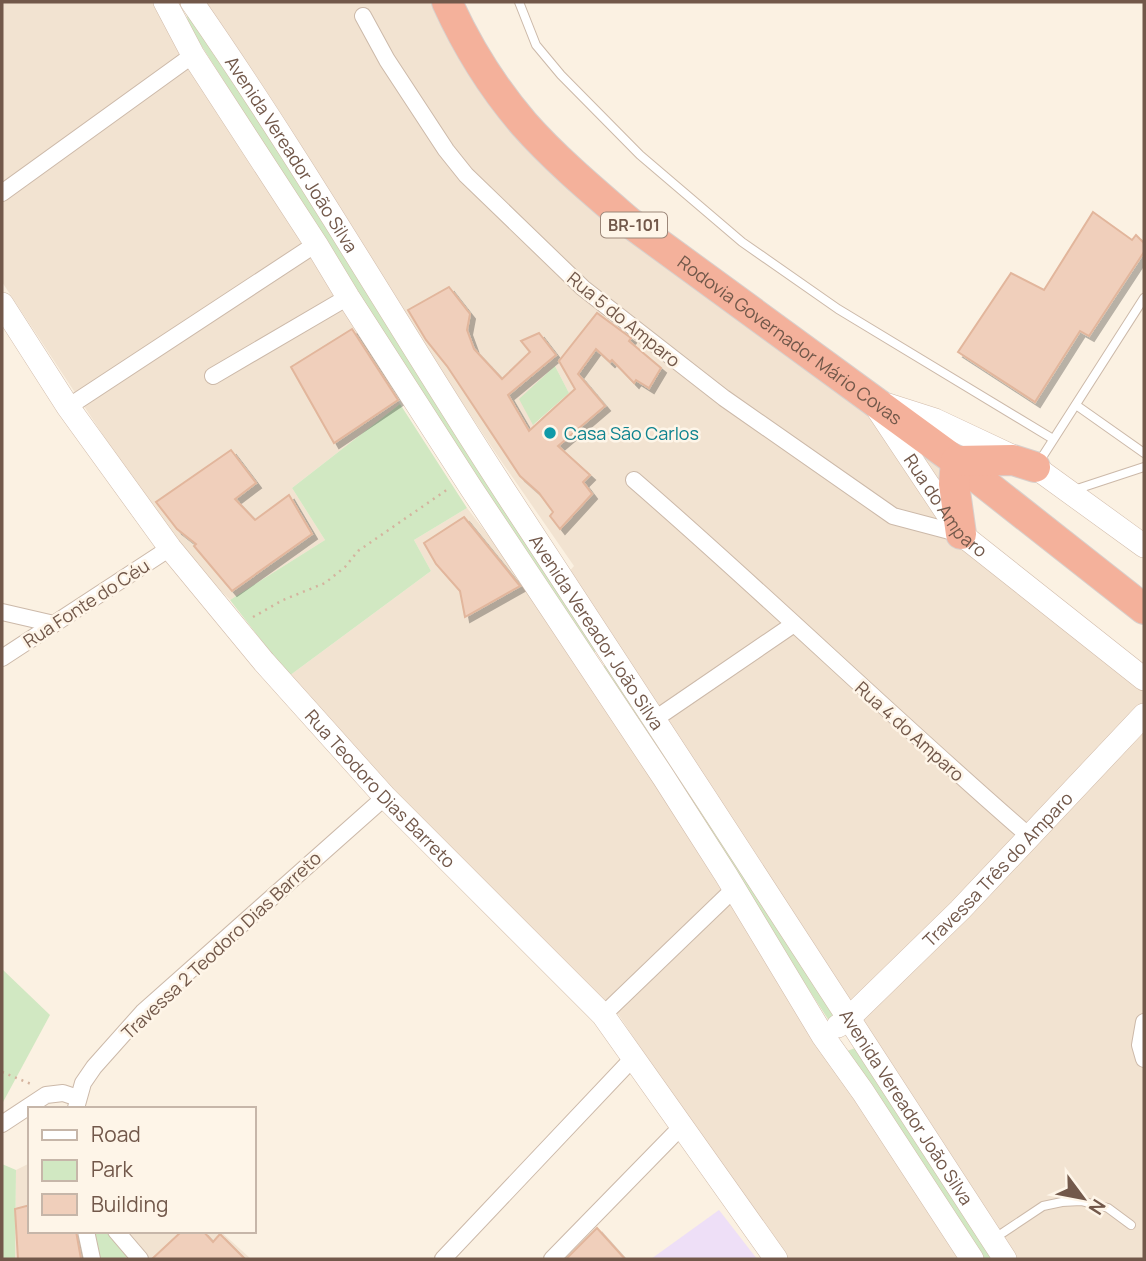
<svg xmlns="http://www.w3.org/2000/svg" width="1146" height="1261" viewBox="0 0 1146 1261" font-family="Manrope,sans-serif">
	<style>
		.residential { fill: #f2e3d1; fill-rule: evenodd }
		.education { fill: #eedff7 }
		.green { fill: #d1e8c2 }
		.building { fill: #f0cfbb; stroke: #e2b69c; stroke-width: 2; filter: url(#shadow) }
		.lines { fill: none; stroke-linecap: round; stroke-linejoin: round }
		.lane-casing { stroke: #ccb9a9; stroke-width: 10 }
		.street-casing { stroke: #ccb9a9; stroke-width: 18 }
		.secondary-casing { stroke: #d1bbaa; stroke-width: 24 }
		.highway-casing { stroke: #d8d0cc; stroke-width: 32 }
		.path { stroke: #d4b39e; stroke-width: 2.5; stroke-dasharray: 2 5; stroke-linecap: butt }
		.lane { stroke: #fff; stroke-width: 8 }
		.street { stroke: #fff; stroke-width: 16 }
		.secondary { stroke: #fff; stroke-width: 23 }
		.highway { stroke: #f4b19b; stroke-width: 30 }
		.culture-dot { fill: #0f9aa8; stroke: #fef5e8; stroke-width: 2.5 }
		.labels { text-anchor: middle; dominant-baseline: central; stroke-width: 5; stroke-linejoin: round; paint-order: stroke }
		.shield { fill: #fef5e8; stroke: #9c8779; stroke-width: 2 }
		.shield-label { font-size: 16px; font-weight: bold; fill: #72584a }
		.street-label { font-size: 18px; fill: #72584a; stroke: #fef5e8 }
		.culture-label { font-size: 18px; fill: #0d838f; stroke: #fef5e8; text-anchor: start }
	</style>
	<defs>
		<filter id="shadow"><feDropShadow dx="5" dy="5" stdDeviation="0" flood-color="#0004"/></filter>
	</defs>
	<rect width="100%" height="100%" fill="#fbf1e2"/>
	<g class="residential">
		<path d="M2,2h170l144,242 84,160 -108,84 33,52 -95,60 -55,-56 -173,-262z"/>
		<path d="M198,2h260l68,120 430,339 5,74 183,144v580h-143l-434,-685 7,-8 -79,-114zM555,366l14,27 -35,32z"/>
		<path d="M467,508l129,167 373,584h-181l-42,-54 -128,-191 -229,-226 -100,-112 142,-105 -17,-31z"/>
		<path d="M30,1163v68h190l31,28h-236l1,-89z"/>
	</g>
	<path class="education" d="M719,1210l38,49h-106z"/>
	<g class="green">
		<path d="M186,12l6,2 415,629 -18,13 -400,-630z"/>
		<path d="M555,366l14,27 -36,32 -14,-26z"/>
		<path d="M400,404l67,104 -53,32 17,31 -142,105 -59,-76 95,-60 -33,-52z"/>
		<path d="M617,658l235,368 -15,7 -237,-365z"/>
		<path d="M2,969l48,46 -48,89z"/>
		<path d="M863,1045l138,214h-22l-132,-208z"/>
		<path d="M2,1164l14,6 -1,89h-13z"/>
		<path d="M90,1231h20l18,24 -4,4h-28z"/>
	</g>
	<g class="building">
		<path d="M1093,212l39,28 4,-5 8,8v9l-55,84 -9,-5 -45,71 -77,-50 53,-79 33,17z"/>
		<path d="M449,287l21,27 -3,16 7,19 28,30 28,-27 -9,-11 18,-8 17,22 -48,40 21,36 46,-42 -16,-28 38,-48 34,25 -2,3 32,27 -12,20 -13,-8 -2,3 -22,-23 -2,2 -14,-13 -18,25 27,32 -47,40 32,29 -7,7 9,12 -32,35 -10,-13 3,-4 -14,-19 -19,-17 -73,-110 -21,-26 -18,-30z"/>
		<path d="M352,329l46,71 -64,43 -43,-76z"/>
		<path d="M231,450l25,33 -21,16 20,21 34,-25 23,39 -80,57 -38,-45 2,-2 -19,-15 -21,-27z"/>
		<path d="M464,517l56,69 -55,31 -5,-26 -24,-27 -12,-21z"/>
		<path d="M30,1205v26h46l5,28h-63l-3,-50z"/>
		<path d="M597,1228l28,31h-59z"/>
		<path d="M182,1231h21l10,11 7,-8 25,25h-93z"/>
	</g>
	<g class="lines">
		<g class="lane-casing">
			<g id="lane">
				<path d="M519,2l17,43 25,30 79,80 102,87 96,67 215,130"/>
				<path d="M1076,405l68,48"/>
				<path d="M1039,462l105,-164"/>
				<path d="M1074,490l70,-23"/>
				<path d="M995,1238l48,-32 19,-4 19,-1 27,7 23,17"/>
			</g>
		</g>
		<g class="street-casing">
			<g id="street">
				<path d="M363,16l24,44 59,90 20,25 117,113 141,110 169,118 68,18"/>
				<path d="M2,193l191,-138"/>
				<path d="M213,376l135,-79"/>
				<path d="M68,407l248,-163"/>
				<path d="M634,480c134,116 261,240 395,356"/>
				<path d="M2,612l52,12"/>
				<path d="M2,658l168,-110"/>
				<path d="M655,719l139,-95"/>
				<path d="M603,1015l131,-126"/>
				<path d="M1144,1022l-4,23 4,14"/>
				<path d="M76,1108l7,-25 11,-16 49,-55 242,-215"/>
				<path d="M2,1124l44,-29 17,-2 15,5"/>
				<path d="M86,1231l6,28"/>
				<path d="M116,1231l24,28"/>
				<path d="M443,1259l191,-202"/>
				<path d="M552,1259l130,-133"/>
			</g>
		</g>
		<g class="secondary-casing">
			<g id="secondary">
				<path d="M165,2l28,53 123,189 32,53 123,191 193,290 62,97 97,161 40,56 109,167"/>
				<path id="s1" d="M192,2c112,161 209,330 316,494 166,254 333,508 497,763"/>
				<path id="s2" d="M2,304l66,103 102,141 94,114 121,135 218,218 173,244"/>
				<path d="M888,405l47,15 100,47 109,79"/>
				<path id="s3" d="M879,411l82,123 183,145"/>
				<path id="s4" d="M838,1026l10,-7 112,-109 184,-195"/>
			</g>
		</g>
		<g class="highway-casing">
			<g id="highway">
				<path id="s5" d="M447,2c19,42 46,86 77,122 31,35 69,67 105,98l327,239 188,148"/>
				<path d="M961,534l-7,-50 2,-23 57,-1 22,7"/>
			</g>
		</g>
		<g class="path">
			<path d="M253,617l30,-17 42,-17 20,-16 13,-16 90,-62"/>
			<path d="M2,1072l29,12"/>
		</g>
		<use href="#lane" class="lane"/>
		<use href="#street" class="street"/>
		<use href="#secondary" class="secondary"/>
		<use href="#highway" class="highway"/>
	</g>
	<circle class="culture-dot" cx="550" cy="433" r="7"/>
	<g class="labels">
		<rect class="shield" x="601" y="212.5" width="66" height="25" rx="5"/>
		<g class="shield-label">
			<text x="634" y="225">BR-101</text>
		</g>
		<g class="street-label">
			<text stroke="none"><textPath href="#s1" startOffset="182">Avenida Vereador João Silva</textPath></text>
			<text transform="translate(624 319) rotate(39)">Rua 5 do Amparo</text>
			<text stroke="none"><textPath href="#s5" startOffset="488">Rodovia Governador Mário Covas</textPath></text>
			<text stroke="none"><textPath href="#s3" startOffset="116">Rua do Amparo</textPath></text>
			<text transform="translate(86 603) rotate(-33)">Rua Fonte do Céu</text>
			<text stroke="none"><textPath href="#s1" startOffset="749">Avenida Vereador João Silva</textPath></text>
			<text transform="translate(910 731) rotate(42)">Rua 4 do Amparo</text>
			<text stroke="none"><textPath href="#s2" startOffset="616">Rua Teodoro Dias Barreto</textPath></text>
			<text stroke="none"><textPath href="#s4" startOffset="224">Travessa Três do Amparo</textPath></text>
			<text transform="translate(221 945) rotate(-43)">Travessa 2 Teodoro Dias Barreto</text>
			<text stroke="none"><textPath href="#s1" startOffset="1316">Avenida Vereador João Silva</textPath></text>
		</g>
		<g class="culture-label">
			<text x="564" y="433">Casa São Carlos</text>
		</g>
	</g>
	<rect width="1146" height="1261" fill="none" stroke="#72584a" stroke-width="7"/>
	<rect x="28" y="1107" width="228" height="126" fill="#fef5e8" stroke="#c6b6a9" stroke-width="2"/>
	<rect x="42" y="1130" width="35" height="10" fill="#ffffff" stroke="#c6b6a9" stroke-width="2"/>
	<text x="91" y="1142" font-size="21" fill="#72584a">Road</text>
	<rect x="42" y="1160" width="35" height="21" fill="#d1e8c2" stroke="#c6b6a9" stroke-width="2"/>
	<text x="91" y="1177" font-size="21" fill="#72584a">Park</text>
	<rect x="42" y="1194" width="35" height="21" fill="#f0cfbb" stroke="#c6b6a9" stroke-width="2"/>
	<text x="91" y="1212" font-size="21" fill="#72584a">Building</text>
	<g transform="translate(1083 1198) rotate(122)" stroke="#fef5e8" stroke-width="5" paint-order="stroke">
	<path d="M0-5L12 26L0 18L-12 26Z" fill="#72584a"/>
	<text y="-10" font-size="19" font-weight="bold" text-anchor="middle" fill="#72584a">N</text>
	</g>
</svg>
